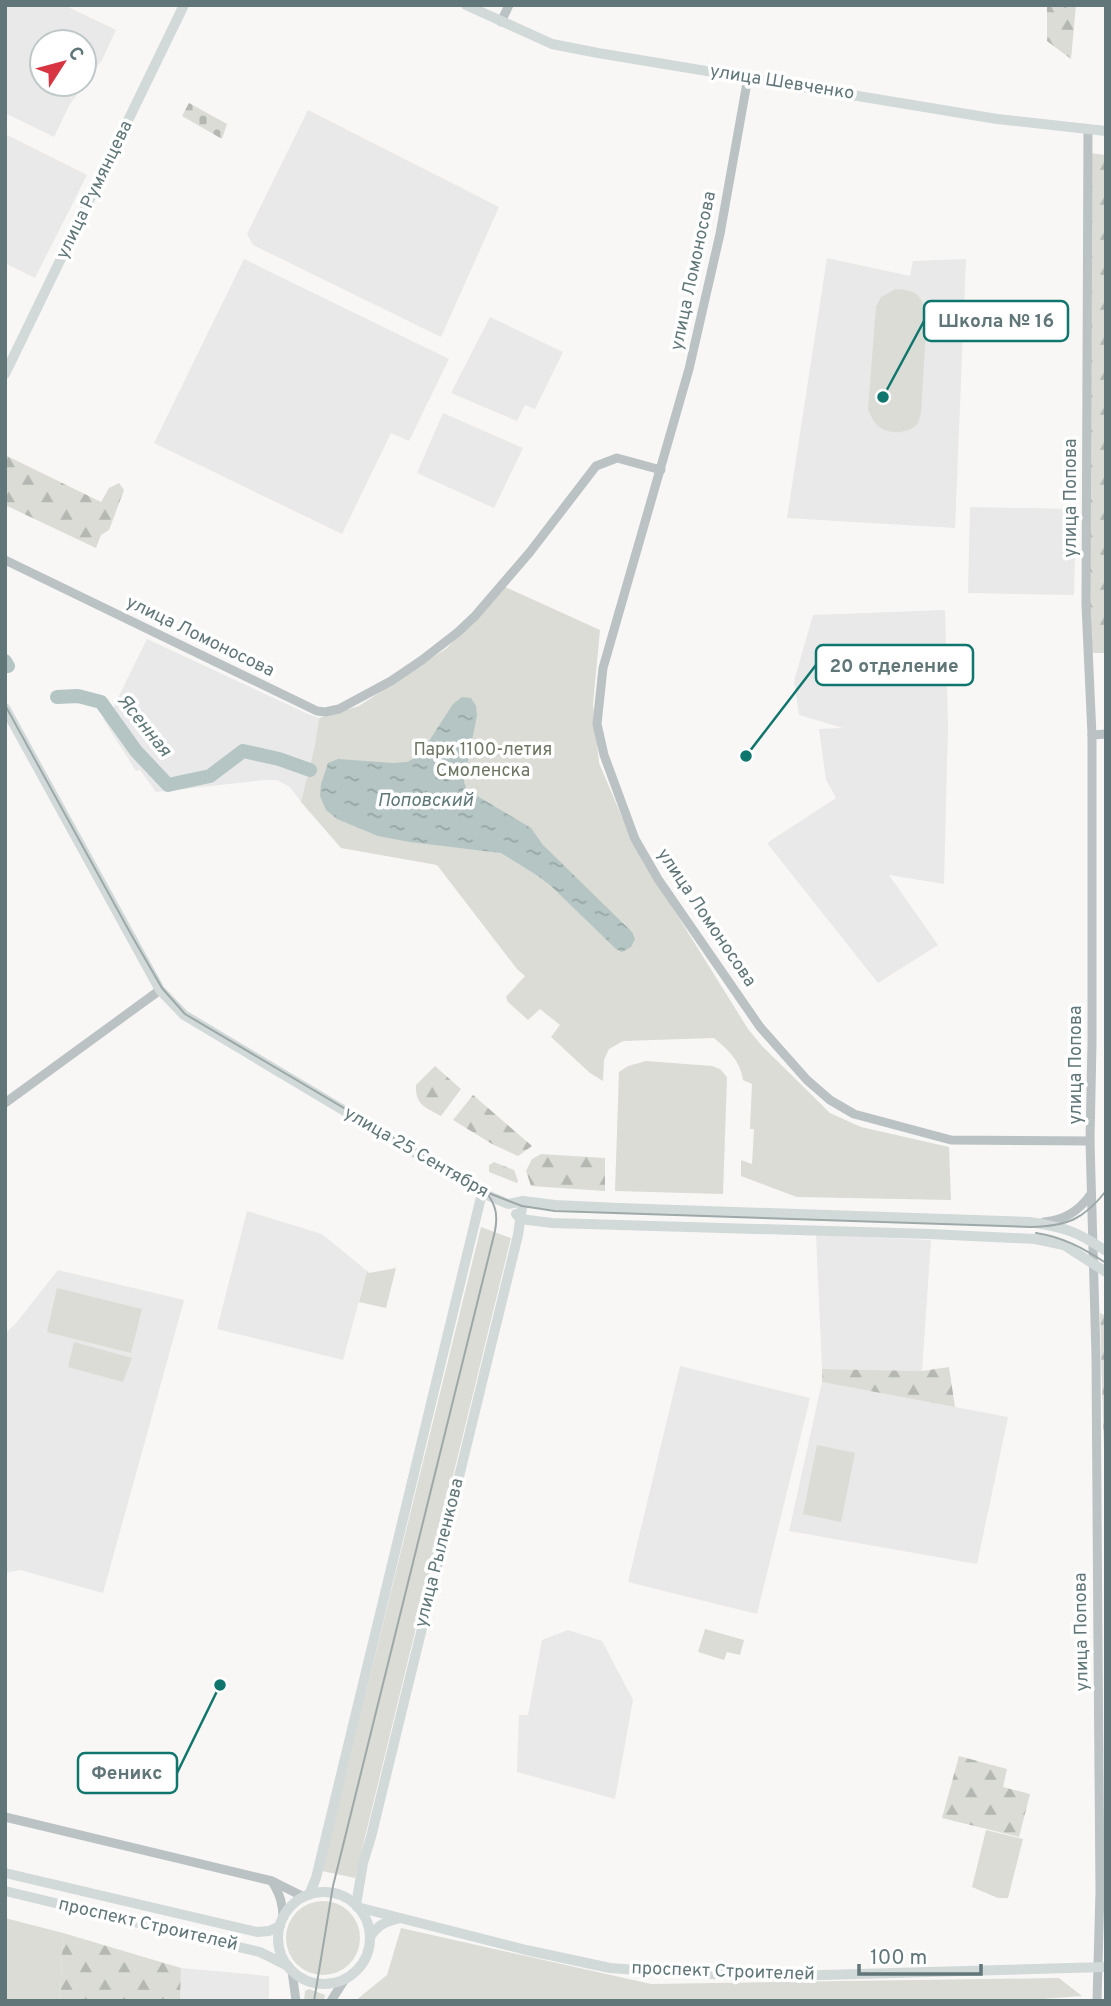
<svg xmlns="http://www.w3.org/2000/svg" width="1111" height="2006" viewBox="0 0 1111 2006" font-family="Overpass,sans-serif">
	<style>
		.built { fill: #e8e9e8; fill-rule: evenodd }
		.green { fill: #dadcd5 }
		.forest { fill: url(#forest-firs) }
		.cemetery { fill: url(#cemetery-stones) }
		.water { fill: url(#water-ripples) }
		.lines { fill: none; stroke-linecap: round; stroke-linejoin: round }
		.stream { stroke: #b4c5c4; stroke-width: 2.5 }
		.river { stroke: #b4c5c4; stroke-width: 14 }
		.minor { stroke: #bac2c3; stroke-width: 9 }
		.major { stroke: #d2d9d9; stroke-width: 10 }
		.tram { stroke: #9da8a9; stroke-width: 2 }
		.labels { text-anchor: middle; dominant-baseline: central; stroke-width: 7; stroke-linejoin: round; paint-order: stroke }
		.street-label { font-size: 18px; fill: #607678; stroke: #fff }
		.park-label { font-size: 18px; fill: #6d7763; stroke: #fff }
		.water-label { font-size: 19px; font-style: italic; fill: #5f7978; stroke: #fff }
		.leader { fill: none; stroke: #0f766e; stroke-width: 2.5 }
		.callout-dot { fill: #0f766e; stroke: #fff; stroke-width: 2.5 }
		.callout { fill: #fff; stroke: #0f766e; stroke-width: 2.5 }
		.callout-label { font-size: 19px; text-anchor: middle; font-weight: bold; fill: #607678 }
	</style>
	<defs>
		<pattern id="forest-firs" width="22" height="20" patternUnits="userSpaceOnUse" patternTransform="scale(1.75)"><rect width="22" height="20" fill="#dadcd5"/><path d="M5 1l3.5 6h-7zM16 11l3.5 6h-7z" fill="#b4b7b2"/></pattern>
		<pattern id="cemetery-stones" width="16" height="16" patternUnits="userSpaceOnUse" patternTransform="scale(1.75)"><rect width="16" height="16" fill="#dadcd5"/><path d="M2 7V4a2 2 0 0 1 4 0v3zM10 15v-3a2 2 0 0 1 4 0v3z" fill="#b4b7b2"/></pattern>
		<pattern id="water-ripples" width="26" height="14" patternUnits="userSpaceOnUse" patternTransform="scale(1.75)"><rect width="26" height="14" fill="#b4c5c4"/><path d="M2 4q2-2 4 0t4 0M15 11q2-2 4 0t4 0" fill="none" stroke="#96a5a4"/></pattern>
	</defs>
	<rect width="100%" height="100%" fill="#f8f7f5"/>
	<g class="built">
		<path d="M5,5h59l52,25 -14,30 -32,44 -16,33 -49,-24zM42,42h42v42h-42z"/>
		<path d="M308,110l191,97 -58,130 -188,-92 -6,-11z"/>
		<path d="M5,134l82,41 -52,103 -30,-15z"/>
		<path d="M827,258l83,18 3,-15 53,-2 -11,269 -168,-10z"/>
		<path d="M244,259l205,100 -40,82 -18,-8 -49,101 -188,-91z"/>
		<path d="M490,317l73,35 -28,57 -10,-4 -8,16 -66,-28z"/>
		<path d="M443,413l80,35 -29,60 -77,-35z"/>
		<path d="M970,507l106,2 -2,86 -106,-2z"/>
		<path d="M945,610l3,115 -4,159 -55,-9 49,70 -60,38 -111,-140 69,-45 -10,-18 -7,-51 24,-1 -44,-13 -5,-34 19,-66z"/>
		<path d="M147,639l161,75 11,4 -4,27 -14,57 -11,-15 -13,-7h-13l-108,12 -16,-22 -4,1 -33,-52 9,-9z"/>
		<path d="M247,1211l75,23 45,37 -24,89 -126,-31z"/>
		<path d="M816,1235l115,5 -9,131 -100,-2z"/>
		<path d="M58,1270l126,30 -81,293 -83,-23 -15,3v-239l12,-12z"/>
		<path d="M680,1366l130,32 -53,216 -129,-32z"/>
		<path d="M822,1382l186,35 -31,147 -188,-33z"/>
		<path d="M568,1630l34,11 31,59 -18,99 -98,-27 2,-57h9l14,-75z"/>
		<path d="M181,1968l88,8v25h-89z"/>
	</g>
	<g class="green">
		<path d="M896,289c19,1 25,5 31,25l-6,97c0,1 -2,11 -3,12 -7,10 -27,12 -37,5 -7,-4 -10,-12 -13,-19l8,-102 5,-10z"/>
		<path d="M505,587l95,43 -7,74 6,59 32,75 25,43 92,148 14,17 68,67 31,14 88,20 2,53 -154,-3 -56,-21v-16l11,4 2,-35h-4l2,-45 -9,-4c-3,-20 -15,-30 -29,-42l-91,3 -14,8 -5,11 -1,21 -13,-8 -39,-36 9,-12 -20,-16 -12,11 -20,-18 -2,-5 19,-21 -8,-7 -80,-104 -96,-17 -40,-46 14,-57 4,-27 40,-12 88,-58z"/>
		<path d="M646,1061l66,5 8,3 7,8 -4,117 -108,-3 4,-119 9,-6z"/>
		<path d="M481,1227l30,11 -156,640 -33,-7z"/>
		<path d="M396,1268l-10,40 -27,-6 8,-31 2,2z"/>
		<path d="M57,1288l85,21 -11,44 -84,-21z"/>
		<path d="M74,1342l58,16 -9,24 -55,-15z"/>
		<path d="M817,1445l38,8 -14,69 -38,-8z"/>
		<path d="M705,1629l39,11 -4,15 -13,-3 -3,8 -26,-8z"/>
		<path d="M986,1830l37,9 -15,59h-10l-26,-11z"/>
		<circle cx="323" cy="1938" r="37"/>
		<path d="M5,1918l58,15 -3,68h-55z"/>
		<path d="M401,1928l250,56 408,-6 23,18 -39,3 -1,2h-687l32,-26z"/>
		<path d="M309,1989l16,6 -1,6h-20l1,-10z"/>
	</g>
	<g class="forest">
		<path d="M1047,5h29l-5,54 -24,-18z"/>
		<path d="M1090,153l16,2v498h-17z"/>
		<path d="M5,455l96,47 8,-14 10,-5 5,7 -15,40 -8,5 -5,13 -91,-43z"/>
		<path d="M435,1066l26,23 -20,27c-16,-9 -26,-11 -25,-31z"/>
		<path d="M473,1095l59,51 -14,10 -26,-12 -39,-24z"/>
		<path d="M541,1154l64,4v33l-74,-5 -5,-15 6,-12z"/>
		<path d="M494,1162l20,8 4,11 -1,2 -28,-11v-7z"/>
		<path d="M1100,1313l6,3v207z"/>
		<path d="M949,1367l6,40 -133,-25v-13l100,2z"/>
		<path d="M959,1756l48,13 -4,18 27,7 -11,43 -77,-19z"/>
		<path d="M63,1933l118,35 -1,33h-120z"/>
	</g>
	<path class="cemetery" d="M189,103l38,21 -5,15 -40,-23z"/>
	<path class="water" d="M462,697l9,1 5,8 1,9 -13,67 3,8 64,38 12,17 89,87 3,7 -4,8 -9,5 -6,-3 -65,-63 -13,-10 -37,-23 -91,-11 -32,-6 -41,-17 -11,-9 -6,-14 1,-12 7,-21 10,-4 55,4 14,-1 8,-4 7,-6 31,-48z"/>
	<g class="lines">
		<path class="stream" d="M1065,5v2"/>
		<g class="river">
			<path d="M5,661l3,5"/>
			<path d="M57,697l21,-1 23,6 35,49 32,34 42,-9 33,-25 36,8 31,11"/>
		</g>
		<g class="minor">
			<path d="M501,22l8,-17"/>
			<path d="M748,77l-28,157 -31,135 -86,299 -6,56 7,31 31,84 23,40 102,148 47,53 23,20 24,14 97,26 139,1"/>
			<path d="M1088,129l-2,476 6,130v308l-2,98 6,215 2,295 2,240 -3,110"/>
			<path d="M5,560l312,151 8,1 14,-3 52,-28 31,-21 36,-28 17,-16 55,-64 66,-86 21,-8 44,12"/>
			<path d="M1092,735l14,-1"/>
			<path d="M5,1103l155,-113"/>
			<path d="M1044,1222c21,-2 35,-11 47,-28"/>
			<path d="M5,1817l267,64 32,16"/>
			<path d="M273,1883c7,12 10,21 10,35"/>
			<path d="M292,1971l4,30"/>
			<path d="M331,2001l14,-22"/>
		</g>
		<g class="major">
			<path d="M466,5l86,39 46,9 399,66 109,12"/>
			<path d="M5,374l179,-369"/>
			<path d="M5,708l155,282 24,25 298,178 26,11 15,-3 32,4 64,3 411,14c33,5 47,9 76,29"/>
			<path d="M516,1214l4,5 32,4 378,11 105,5 29,6 42,27"/>
			<path d="M5,1873l252,59 12,-1 11,-5"/>
			<path d="M5,1891l255,61 28,14"/>
			<circle cx="324" cy="1938" r="46"/>
			<path d="M309,1895l7,-17 166,-685"/>
			<path d="M356,1905l7,-42 8,-26 147,-602 5,-34"/>
			<path d="M357,1907l169,43 84,18 68,5 110,3 318,-9"/>
			<path d="M370,1937c7,-11 14,-15 27,-18"/>
		</g>
		<g class="tram">
			<path d="M5,705l127,231 30,52 23,26 301,178 36,14 33,5 476,16c36,-1 52,-7 75,-36"/>
			<path d="M1036,1233c27,4 47,15 70,30"/>
			<path d="M314,2001l19,-115 162,-655c3,-16 1,-26 -9,-39"/>
		</g>
	</g>
	<g class="labels">
		<g class="street-label">
			<text transform="translate(782 83) rotate(9)">улица Шевченко</text>
			<text transform="translate(95 190) rotate(-64)">улица Румянцева</text>
			<text transform="translate(694 271) rotate(-78)">улица Ломоносова</text>
			<text transform="translate(1071 498) rotate(-90)">улица Попова</text>
			<text transform="translate(200 637) rotate(26)">улица Ломоносова</text>
			<text transform="translate(706 918) rotate(56)">улица Ломоносова</text>
			<text transform="translate(1076 1065) rotate(-90)">улица Попова</text>
			<text transform="translate(416 1153) rotate(30)">улица 25 Сентября</text>
			<text transform="translate(440 1553) rotate(-76)">улица Рыленкова</text>
			<text transform="translate(1082 1632) rotate(-91)">улица Попова</text>
			<text transform="translate(148 1925) rotate(13)">проспект Строителей</text>
			<text transform="translate(723 1972) rotate(2)">проспект Строителей</text>
		</g>
		<g class="park-label">
			<text x="483" y="750">Парк 1100-летия<tspan x="483" dy="21">Смоленска</tspan></text>
		</g>
		<g class="water-label">
			<text transform="translate(144 726) rotate(51)">Ясенная</text>
			<text x="425" y="801">Поповский</text>
		</g>
	</g>
	<path class="leader" d="M883 397L924 321M746 756L816 665M220 1685L177 1773"/>
	<g class="callout-dot">
		<circle cx="883" cy="397" r="7"/>
		<circle cx="746" cy="756" r="7"/>
		<circle cx="220" cy="1685" r="7"/>
	</g>
	<g class="callout">
		<rect x="924" y="301" width="144" height="40" rx="7"/>
		<rect x="816" y="645" width="157" height="40" rx="7"/>
		<rect x="78" y="1753" width="99" height="40" rx="7"/>
	</g>
	<g class="callout-label">
		<text x="996" y="327">Школа № 16</text>
		<text x="894" y="672">20 отделение</text>
		<text x="127" y="1779">Феникс</text>
	</g>
	<rect width="1111" height="2006" fill="none" stroke="#607678" stroke-width="14"/>
	<g transform="translate(63 63) rotate(54)"><circle r="33" fill="#ffffff" stroke="#bfc8c9" stroke-width="2"/>
	<path d="M0-5L12 26L0 18L-12 26Z" fill="#d83442"/>
	<text y="-10" font-size="19" font-weight="bold" text-anchor="middle" fill="#607678">С</text>
	</g>
	<path d="M859 1964v10h122v-10" fill="none" stroke="#607678" stroke-width="3.5"/>
	<text x="870" y="1964" font-size="21" fill="#607678" stroke="#ffffff" stroke-width="5" paint-order="stroke">100 m</text>
</svg>
